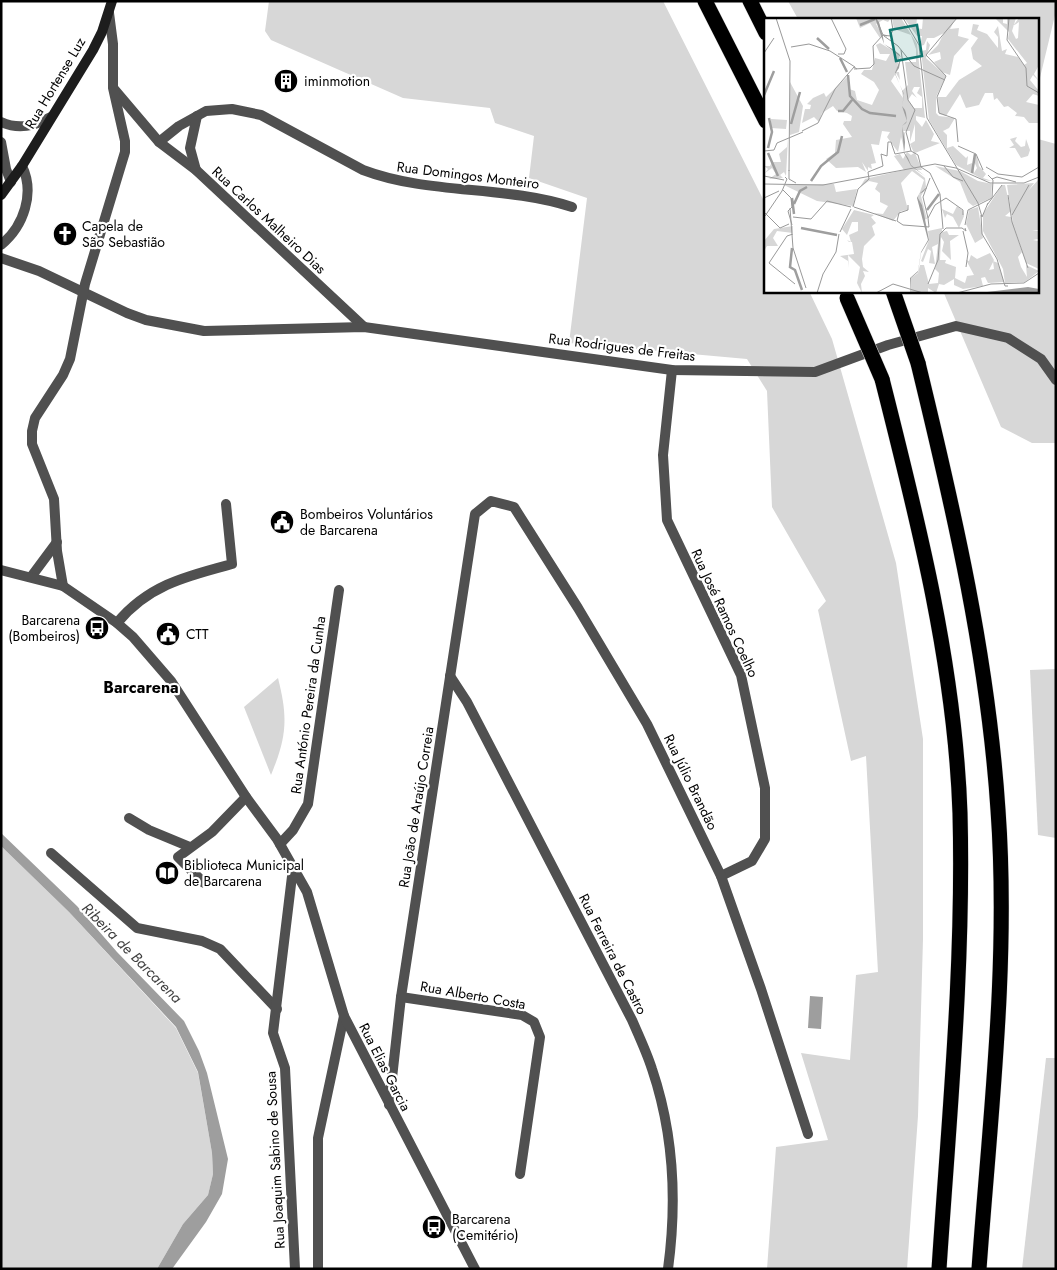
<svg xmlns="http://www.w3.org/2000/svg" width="1057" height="1270" viewBox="0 0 1057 1270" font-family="Jost,sans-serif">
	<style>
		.green { fill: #d7d7d7 }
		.water { fill: #9e9e9e }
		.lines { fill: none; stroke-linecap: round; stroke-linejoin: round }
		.motorway-casing { stroke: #dbdbdb; stroke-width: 16 }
		.minor { stroke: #505050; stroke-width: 10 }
		.tertiary { stroke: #505050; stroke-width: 10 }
		.secondary { stroke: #1d1d1d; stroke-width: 10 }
		.motorway { stroke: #000; stroke-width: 15 }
		.motorway-bridge-casing { stroke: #dbdbdb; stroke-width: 16; stroke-linecap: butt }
		.motorway-bridge { stroke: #000; stroke-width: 15 }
		.labels { text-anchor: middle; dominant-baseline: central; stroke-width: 4.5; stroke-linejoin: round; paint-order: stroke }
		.poi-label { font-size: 14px; fill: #000; stroke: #fff; text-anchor: start }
		.street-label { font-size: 14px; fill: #000; stroke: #fff }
		.water-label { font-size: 15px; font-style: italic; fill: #3f3f3f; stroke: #fff }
		.quarter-label { font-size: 16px; font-weight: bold; fill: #000; stroke: #fff }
		.inset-river { fill: none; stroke: #9e9e9e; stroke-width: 2.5 }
		.inset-road { fill: none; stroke: #999; stroke-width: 1 }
		.view { fill: #0f766e; fill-opacity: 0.15; stroke: #0f766e; stroke-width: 2.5 }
		.inset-edge { fill: none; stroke: #000; stroke-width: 2.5 }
	</style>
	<rect width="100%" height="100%" fill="#fff"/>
	<g class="green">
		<path d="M269,1h394l103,204v86h43l23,48 64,224 27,176v200l-5,177 -11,153h-140l9,-122 52,-7 -27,-87 49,7 6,-85 22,-3 -12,-216 -15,5 -33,-151 8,-9 -54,-94 -5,-116 -20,-32 -178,-16 18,-145 -58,-20 5,-42 -39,-13 -5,-15 -87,-10 -132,-58 -6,-9z"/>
		<path d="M788,1h268v10l-18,75v-67h-240z"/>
		<path d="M1038,139l18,5v299h-24l-31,-16 -58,-136h95z"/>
		<path d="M1056,669v169l-18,-3 -8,-165z"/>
		<path d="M278,678c10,40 9,58 -7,97l-27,-68z"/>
		<path d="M1,846l68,66 107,116 22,45 14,80 1,21 -5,21 -25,29 -26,45h-156z"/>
		<path d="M1046,1058h10v211h-34z"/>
	</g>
	<g class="water">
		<path d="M1,833l76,73 40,46 67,69 15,30 8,22 21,86 -6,35 -16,28 -34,47h-15l26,-45 25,-29 5,-21 -1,-21 -14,-81 -22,-45 -107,-115 -68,-66z"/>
		<path d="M810,996l13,1 -2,32 -13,-1z"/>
	</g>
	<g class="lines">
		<g class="motorway-casing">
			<g id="motorway">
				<path d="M705,1l61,120"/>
				<path d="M750,1l16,32"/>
				<path d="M918,363c36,148 70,295 80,447 11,152 -8,307 -19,459"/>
				<path d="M882,379c36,142 73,287 78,434 4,152 -11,304 -21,456"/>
			</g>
		</g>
		<g class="minor">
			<path d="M114,89l45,53 37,28 168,157"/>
			<path d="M1,122c18,8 33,4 50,-5"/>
			<path d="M1,142l5,27 5,13"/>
			<path d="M159,142l20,-16 27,-15 26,-2 29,6 102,55c66,25 141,15 209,37"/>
			<path d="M196,170l-6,-22 7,-32"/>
			<path d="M1,245c23,-19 34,-52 21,-79"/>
			<path d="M1,258l38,13 88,42 19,7 58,11 160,-4 308,43 143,2 73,-27 68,-19 52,12 33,21 15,21"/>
			<path d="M672,370l-9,85 4,65 74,155 24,113v51l-13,22 -31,15"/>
			<path d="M31,577l26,-35"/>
			<path d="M63,586l-6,-35 -3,-52 -22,-55v-13l3,-13 28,-43 7,-16 15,-75 40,-132v-11l-12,-53v-44l-4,-31"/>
			<path d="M117,623c31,-38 70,-47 115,-59l-6,-60"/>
			<path d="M450,676l17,26 165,318c7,16 15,33 20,49 22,65 25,133 16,200"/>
			<path d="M129,818l20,12 41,17"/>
			<path d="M280,844l13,-14 15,-26 31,-214"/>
			<path d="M51,853l86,75 65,13 18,8 57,60"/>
			<path d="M204,883l-26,-26 34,-25 34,-35"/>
			<path d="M401,997l121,18 12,7 6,15 -20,137"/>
			<path d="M389,1105l12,-108 74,-483 16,-13 23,6 64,101 69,116 74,152 40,113 47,145"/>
			<path d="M318,1269v-131l26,-122"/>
		</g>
		<g class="tertiary">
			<path d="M1,570l62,16 54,37 16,14 38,44 75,116 31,42 30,53 37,124 131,253"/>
			<path d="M293,868l-20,165 12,35 10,201"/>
		</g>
		<path class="secondary" d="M1,195l21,-29 71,-116 9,-18 10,-31"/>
		<use href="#motorway" class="motorway"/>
		<g class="motorway-bridge-casing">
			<g id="motorway-bridge">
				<path d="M893,291l25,72"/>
				<path d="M847,298l35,81"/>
			</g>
		</g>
		<use href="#motorway-bridge" class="motorway-bridge"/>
	</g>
	<defs>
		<g id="building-disc" transform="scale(1.25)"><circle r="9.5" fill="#000" stroke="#fff"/><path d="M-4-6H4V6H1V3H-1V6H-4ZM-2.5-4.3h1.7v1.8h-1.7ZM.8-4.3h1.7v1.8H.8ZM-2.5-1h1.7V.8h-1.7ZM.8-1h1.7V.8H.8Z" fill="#fff"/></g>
		<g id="church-disc" transform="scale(1.25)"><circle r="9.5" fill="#000" stroke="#fff"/><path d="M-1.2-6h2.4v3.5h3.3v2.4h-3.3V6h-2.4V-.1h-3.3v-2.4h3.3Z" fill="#fff"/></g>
		<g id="civic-disc" transform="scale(1.25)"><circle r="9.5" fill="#000" stroke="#fff"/><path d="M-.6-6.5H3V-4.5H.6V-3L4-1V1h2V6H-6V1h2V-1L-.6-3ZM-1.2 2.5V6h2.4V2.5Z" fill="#fff"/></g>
		<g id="bus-disc" transform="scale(1.25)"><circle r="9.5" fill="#000" stroke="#fff"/><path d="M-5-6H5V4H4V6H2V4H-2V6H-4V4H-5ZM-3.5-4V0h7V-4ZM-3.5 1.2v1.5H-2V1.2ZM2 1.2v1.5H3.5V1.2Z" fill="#fff"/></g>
		<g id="library-disc" transform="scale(1.25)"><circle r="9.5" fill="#000" stroke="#fff"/><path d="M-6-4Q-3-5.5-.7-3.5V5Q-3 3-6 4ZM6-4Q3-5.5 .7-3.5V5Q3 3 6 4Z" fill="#fff"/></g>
	</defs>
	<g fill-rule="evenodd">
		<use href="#building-disc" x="286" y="81"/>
		<use href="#church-disc" x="65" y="234"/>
		<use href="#civic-disc" x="282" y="522"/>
		<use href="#bus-disc" x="97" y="628"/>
		<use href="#civic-disc" x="168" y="634"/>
		<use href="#library-disc" x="167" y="873"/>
		<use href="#bus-disc" x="434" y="1227"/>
	</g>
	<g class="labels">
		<g class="poi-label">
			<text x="304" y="81">iminmotion</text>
			<text x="82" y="226">Capela de<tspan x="82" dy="16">São Sebastião</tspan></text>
			<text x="300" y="514">Bombeiros Voluntários<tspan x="300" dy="16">de Barcarena</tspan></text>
			<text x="80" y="620" text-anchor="end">Barcarena<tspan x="80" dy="16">(Bombeiros)</tspan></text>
			<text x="186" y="634">CTT</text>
			<text x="184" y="865">Biblioteca Municipal<tspan x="184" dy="16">de Barcarena</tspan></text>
			<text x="452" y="1219">Barcarena<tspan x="452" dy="16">(Cemitério)</tspan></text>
		</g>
		<g class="street-label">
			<text transform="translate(55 83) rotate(-59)">Rua Hortense Luz</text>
			<text transform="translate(468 175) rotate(7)">Rua Domingos Monteiro</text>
			<text transform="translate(269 220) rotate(43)">Rua Carlos Malheiro Dias</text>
			<text transform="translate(622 347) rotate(7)">Rua Rodrigues de Freitas</text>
			<text transform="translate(725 613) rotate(65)">Rua José Ramos Coelho</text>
			<text transform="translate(308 705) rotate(-82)">Rua António Pereira da Cunha</text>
			<text transform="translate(691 782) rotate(64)">Rua Júlio Brandão</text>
			<text transform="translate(416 807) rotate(-81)">Rua João de Araújo Correia</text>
			<text transform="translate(613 954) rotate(63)">Rua Ferreira de Castro</text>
			<text transform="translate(473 995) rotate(10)">Rua Alberto Costa</text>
			<text transform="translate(385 1067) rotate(63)">Rua Elias Garcia</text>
			<text transform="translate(275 1160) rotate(-93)">Rua Joaquim Sabino de Sousa</text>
		</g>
		<g class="water-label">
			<text transform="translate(132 953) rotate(45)">Ribeira de Barcarena</text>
		</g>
		<g class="quarter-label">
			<text x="141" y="687">Barcarena</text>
		</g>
	</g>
	<g transform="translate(764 18)">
		<rect width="275" height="275" fill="#fff"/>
		<path d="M92,0h35l-3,4 -5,-2 -7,4 6,11 -2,3 -10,-15 -10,5zM128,0h9l16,26 8,74 -9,-2v4l6,7 4,-7 8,14 -3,7 9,2 -25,10 7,17h-7l10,8 1,9 -5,9 6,23 -4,1v-12l-5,-10 6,-18 -12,-9 -11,12 7,27 -7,1 -8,10 -20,-8 10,1 5,-8 -8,-4v-9l-5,-4 3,-6 -9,-2 -9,6 5,-8 39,-9 -10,-14 6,-2 3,5 4,-7 4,3 3,-2 -4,-9 5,-3v-17l-5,18v-11h-7l2,2v19l-4,-15 -3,15 -11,-15 3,-5 -8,-1 -3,14 -8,-1 5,19 -5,1 1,5 -4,-2v4l-6,-9 4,10 -8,-5 -22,1 -10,-9 9,-6 1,-13 16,-3 -9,-13 1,-3h7l1,-5 -5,-3 -10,-2 -4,-5 -11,7 -3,9 -5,-5 -12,6 3,-14h5l1,-4 -4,-1 6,-6 11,-5 2,4 22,-21 1,13 6,2 2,9 15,5 7,-15 -5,-8 -13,-8 3,-4h8l3,-12 11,3 4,-7h-10l-4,-9 4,-2 20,12 -4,17h3l1,8 -4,-7 -5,8 12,17 -1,-7 6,-6 -3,-23h11v-13l-5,-14 -17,-6zM150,69h6l-3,6 5,4v11h-8l-6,-8 4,-6 5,4 -5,-7zM140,0h13l-1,10 6,1 1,-11h33l-6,11 9,-1 -1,8 11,3 -15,17 -4,19 -8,-3 -8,-10 7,-3 -1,-7 -12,3 10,-10 6,-12 -10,5h-7l-3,7 -4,1 2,-10h-5zM231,0h8v5l4,1v-6h9l-4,13 4,8 2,-1 1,-16 -6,4 6,-8h20v47l-5,9 5,7 -6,-6 -3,5 9,11v5l-6,-2 -7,8 13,3v18h-10l-5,-6 -9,-1 2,-3 -9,-7 -4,1 -7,-9 -3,2 -1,-7h-8l-6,12 -13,3 -6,-14 -14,22 -7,-2 -1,-17h8l13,-17 23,-14 -9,-7 -2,-11 7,-10 -7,-4 2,-10 6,1 -2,5 10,4 11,14v-11l-4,-5 4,-6 4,25 5,-2 -2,5 13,3 6,8 3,-2 -19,-24 1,-7zM163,23l3,4 -4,13 20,18 -10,21v16l3,3 16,2 -6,10 -6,3 4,4v13l6,-2 13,12 2,-2 -1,9 5,-2 2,10 3,-5 -4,-9 4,-3 2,10 7,8 -3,4 9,3 -8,-1 -28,-15 -27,-45 -8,-69 5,-1zM26,64l13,24 -4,26 -9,3zM7,101l16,1 -1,9 -15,-1zM253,119l-2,4 6,6 4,-1 1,-7 4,11 -2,6 -7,2 -6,-10h-6l5,-3 -4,-6zM24,120l-2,38 -2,-4 -4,3 3,3 -14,1 7,-5 -4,-6 -7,5 3,-4 -4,-3h6l2,-4h9l-2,-8 8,-7zM171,148l25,5 18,10 14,3 -1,14 -18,8 -5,-4 -8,-20zM275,161v51l-7,1h6v8l-5,1 5,1 1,28 -13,-6 -13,-40 -6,-38 27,-2 -6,8zM70,166l2,8 21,-3 -4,17 -36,-5 -33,-16zM238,167h3l6,26 -6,5 6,1 11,35 -4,5 3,10 6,10 -1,-12 13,6 -14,11 -20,1 -2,-14 -20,-38v-17zM193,188l6,5 1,5 -5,12 -6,-11 -6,-3 -2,4 -3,-9 11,5zM214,189l5,31 -8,5 -9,-19 3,-14zM90,192l20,5 -3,2 5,6 -4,3 3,9 -11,11 -2,13 1,8 6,5 -6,-1 2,5 -4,8 1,9 -5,-10 3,-16 -12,-12 1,13 -1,-7 -8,-5 14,-2 -2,-12h-3l-2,-2 4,2 -2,-7 9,-4v-9h-6l-5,13 -5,-6zM29,208v7l-16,-2 -4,7 5,8h-11l-3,5v-10l10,-12zM178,210v4l5,-1 2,4h10l-9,6 1,19 -9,-9 2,-9 -3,-5 -1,23h6l-1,3 11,4 -1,11 10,5 2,-7 7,-1 -8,-15 3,1 2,-6 6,4 13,-6 4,7 -5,10 5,-1 -1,-8 5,2 6,19 -16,1 -3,-6 -4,1 2,8 -20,3 -9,-4v-6l-10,6 -5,-1 -3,9 -8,-5v5h-18l1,-15 7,-5 2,-8h4l5,19 9,-1 1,-10 -4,-4 3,-25 -6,3 3,17 -6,-1 2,-12 -3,-2 -5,13 -2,-1 8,-21 -1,-9z" fill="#d7d7d7" fill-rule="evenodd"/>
		<path d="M111,0l4,4 4,15 1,7 10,6 5,4 2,3 -2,11 -4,6 9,20v2l-2,10 3,4 1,3 1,8 -1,2 -4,3 3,16 -1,10 4,6 3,7 5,4 9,7 2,11v1l-4,4 -4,2 -1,4 4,7 1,4 6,31 -8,13 -3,19 -7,6 -1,15v-15l8,-7 3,-19 7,-12 -11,-42 2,-4 8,-7 -2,-11 -14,-10 -7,-13 -2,-27 5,-5 -5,-15 2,-11 -9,-22 6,-16 -17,-13zM264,269l11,2v4h-60z" fill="#9e9e9e"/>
		<path class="inset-river" d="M96,7l15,-6M53,20l12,11M76,40l7,14M84,57l2,21 12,13 8,4 26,3M0,77l10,-24M74,93h5l9,-11M27,106l9,-32M4,130l4,-16 -3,-14M4,135l10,23M208,155l3,-19M47,163l10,-15 17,-14 4,-16M28,180l2,16M30,186l6,-13 7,-4M163,192l12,-16M37,210l36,7M28,230l-2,19 5,3 7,20"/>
		<path class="inset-road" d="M12,0l14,43 -1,110M67,0l15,31 -2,5h-6M112,0l7,17M139,0l16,27 8,73 51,85 4,14M193,0l-31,37 20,21 -9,21 2,16 17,6 2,23M202,0h19M245,0l-2,22 19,28 1,18 12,7M120,18l14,10 16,20 31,14M123,18l-4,-1 7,1 3,-6 -2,-12M27,29l18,-3 21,7 25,16M137,32l7,50 7,10 -9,22 5,19M0,35l10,-15M90,51l16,-1 4,-4 -1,-18 10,-11M38,113l16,-8 17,-34 19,-22 3,2M194,128l18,8 7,16M0,133l10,-1 3,-7 26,-11M147,133l7,4 3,12 9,6 10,21 3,35M180,148l9,11 10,4M222,149l12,7 24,3 17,-10M25,152v9l7,4M0,158l20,4M228,161l5,-2 19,5M0,166l59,1 112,-21 21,4 34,15h34l15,-6M19,172l8,8 1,9 -4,4 4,14M244,177l4,27 16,46M0,180l15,-7M223,187l15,-20M89,189l5,-18 11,-10 -1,-7 15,-6 -2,-12 6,2 1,-14h3l4,12 16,-3M90,189l42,14M26,190l3,40 13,40M0,194l16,16 9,-4M217,197l1,19 15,25 8,27h3M248,197l17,-30M1,198l17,-25 5,-12 -2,-2M29,199l18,2 16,-18 24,6M218,199l6,-14M164,200l-5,-21 7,-19M133,203l6,4 26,2 -1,-9 7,-13 11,-7 17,12v5M133,203l2,-8 9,-3v-5M201,207l3,-15 24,-12 1,-18 -5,-5M199,213l5,22 -2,14M76,214l11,-23M29,216l-6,2 -18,27 26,21M164,266l10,-24 2,-26 6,-6h16l4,3 -1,-3M53,275l6,-19 13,-22 3,-18M112,275l17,-9 30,9M193,275l34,-9 33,-1 15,-10"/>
		<path class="view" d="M153,7l5,31 -26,5 -6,-31z"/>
		<rect width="275" height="275" class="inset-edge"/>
	</g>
	<rect width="1057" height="1270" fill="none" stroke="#000000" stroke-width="5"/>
</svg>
